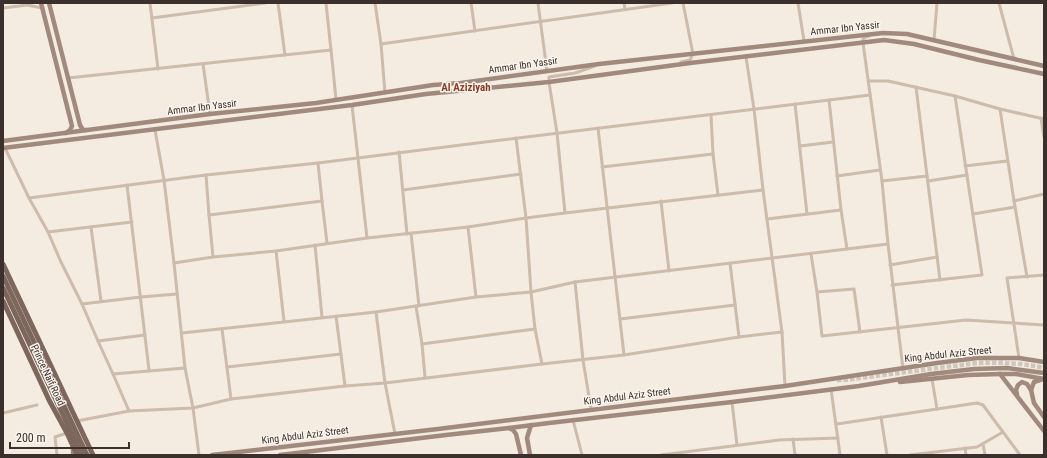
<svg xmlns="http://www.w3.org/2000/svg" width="1047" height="458" viewBox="0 0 1047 458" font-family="'Roboto Condensed',sans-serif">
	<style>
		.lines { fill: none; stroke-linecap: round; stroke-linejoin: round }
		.secondary-tunnel { stroke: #cfc6bd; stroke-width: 4.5; stroke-dasharray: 4.5 2; stroke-linecap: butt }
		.street { stroke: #cdbbac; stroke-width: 3 }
		.secondary { stroke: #a18a7d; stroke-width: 4.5 }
		.primary { stroke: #7d675c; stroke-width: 5 }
		.labels { text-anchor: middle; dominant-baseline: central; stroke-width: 3; stroke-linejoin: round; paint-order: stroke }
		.street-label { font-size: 10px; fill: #3b302b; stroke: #fbf5ee }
		.neighbourhood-label { font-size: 11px; font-weight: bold; fill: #8c3b22; stroke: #fbf5ee }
	</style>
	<rect width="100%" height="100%" fill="#f4ebe1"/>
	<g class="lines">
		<path class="secondary-tunnel" d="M837,380h7l133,-17c22,-1 45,0 67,5"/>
		<g class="street">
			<path d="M150,3l8,66"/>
			<path d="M278,3l7,52"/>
			<path d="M326,3l7,66 3,31"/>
			<path d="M375,3l6,41 4,49"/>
			<path d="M471,3l4,28"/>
			<path d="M538,3l9,68"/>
			<path d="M624,3l1,6"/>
			<path d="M798,3l6,38"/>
			<path d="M999,3l15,56"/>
			<path d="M3,8l24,-3 15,3"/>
			<path d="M152,18l113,-15"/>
			<path d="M869,36l-3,1 -3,2v4l19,138 6,63 15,125"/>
			<path d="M934,40l3,-37"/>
			<path d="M381,44l291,-41"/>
			<path d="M746,57l8,52 9,81 19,142 3,54"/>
			<path d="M681,62l9,-2 3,-6 -10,-51"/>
			<path d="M203,64l7,50"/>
			<path d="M68,78l263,-28"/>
			<path d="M869,81h19l67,15 45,13 44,10"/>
			<path d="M916,87l24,193"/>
			<path d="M829,100l12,110 6,39"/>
			<path d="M795,104l12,110"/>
			<path d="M352,105l15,133"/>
			<path d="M1000,109l14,92 13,76"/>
			<path d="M711,115l2,39 5,41"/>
			<path d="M1041,118l3,19"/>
			<path d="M598,128l26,227"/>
			<path d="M155,130l9,50 10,83 11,105 8,40 6,47"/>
			<path d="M516,138l10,80 5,74 4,37 7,35"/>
			<path d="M800,146l33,-4"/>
			<path d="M5,148l24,50 19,34 13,30 21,42 16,37 15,33 16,37"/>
			<path d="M399,152l8,82"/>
			<path d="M318,163l4,38 5,42"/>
			<path d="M965,166l42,-5"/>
			<path d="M602,167l111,-13"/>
			<path d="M206,175l3,40 4,42"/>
			<path d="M837,176l43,-6"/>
			<path d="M882,181l45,-5"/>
			<path d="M928,181l39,-6"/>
			<path d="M127,185l22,185"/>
			<path d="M403,190l118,-16"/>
			<path d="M29,198l177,-23 112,-12 151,-19 401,-49"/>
			<path d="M661,201l8,70"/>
			<path d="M1014,201l30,-7"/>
			<path d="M565,213l-8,-80 -8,-51v-5l26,-4 20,-7"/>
			<path d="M973,214l42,-7"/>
			<path d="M209,215l113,-14"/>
			<path d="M767,219l74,-9"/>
			<path d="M91,227l10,74"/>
			<path d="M468,227l8,70"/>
			<path d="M48,232l84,-10"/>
			<path d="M411,233l8,73"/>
			<path d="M315,245l7,72"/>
			<path d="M276,251l8,70"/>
			<path d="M811,254l6,38 5,44 144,-16 78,5"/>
			<path d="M174,263l39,-6 63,-6 91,-13 101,-11 58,-9 39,-5 198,-23"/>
			<path d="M730,263l9,74"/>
			<path d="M890,265l47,-8"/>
			<path d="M575,282l8,78 8,49"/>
			<path d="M892,285l90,-10 -27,-179"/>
			<path d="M817,292l37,-3 6,43"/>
			<path d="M82,304l59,-7 36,-3"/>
			<path d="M416,306l6,38 3,33"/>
			<path d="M376,312l9,71 10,51"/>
			<path d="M336,316l9,70"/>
			<path d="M620,319l115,-14"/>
			<path d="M222,329l9,70"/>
			<path d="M182,333l194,-21 100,-15 55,-5 44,-10 313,-38"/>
			<path d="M98,341l47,-6"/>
			<path d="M422,344l113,-15"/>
			<path d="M1019,358l-12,-80 37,-3"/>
			<path d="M227,367l114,-13"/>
			<path d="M113,374l72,-6"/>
			<path d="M932,379l5,30"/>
			<path d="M831,389l9,66"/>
			<path d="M732,402l5,43"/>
			<path d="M3,413l34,-8"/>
			<path d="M881,417l6,38"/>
			<path d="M573,420l9,35"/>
			<path d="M77,421l52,-10 64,-3 38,-9 114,-13 40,-3 157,-19 82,-9 115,-18 43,-5"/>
			<path d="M837,424l140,-21 6,2 37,50"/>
			<path d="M793,439l2,16"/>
			<path d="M983,444l2,11"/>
			<path d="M965,448l1,7"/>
			<path d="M57,455l-2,-18 12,-4"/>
			<path d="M661,455l118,-15 59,-2"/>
			<path d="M910,455l67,-8 26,-15"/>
		</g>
		<g class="secondary">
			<path d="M41,3l31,123 -2,4 -4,3"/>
			<path d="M49,3l31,122 3,5h3"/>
			<path d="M3,141l207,-27 106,-11 117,-18 28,-2 138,-19 284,-31 24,1 137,32"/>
			<path d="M3,148l349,-43 74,-11 123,-12 141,-19 194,-23 30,4 65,16 65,14"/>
			<path d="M1000,374l44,57"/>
			<path d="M1043,379l-9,3 -3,8 3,13 10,14"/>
			<path d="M900,382l68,-7 32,-1h16l28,5"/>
			<path d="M1017,394l-1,-4 2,-5 4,-3 5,2 4,6"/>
			<path d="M509,428l4,2 3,4 5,21"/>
			<path d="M73,446v9"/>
			<path d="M212,455l226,-26 347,-43 152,-23 40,-5h42l25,4"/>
			<path d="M280,455l166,-20 63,-7 40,-5 183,-21 127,-16 72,-12 43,-5 33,-1 37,5"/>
			<path d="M530,455l-3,-17 4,-13"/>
		</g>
		<g class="primary">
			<path d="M3,264l90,191"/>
			<path d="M3,276l84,179"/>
			<path d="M3,288l79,167"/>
			<path d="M3,301l46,99 18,33 10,22"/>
		</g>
	</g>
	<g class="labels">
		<g class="street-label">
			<text transform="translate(845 28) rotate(-6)">Ammar Ibn Yassir</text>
			<text transform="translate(523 65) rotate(-8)">Ammar Ibn Yassir</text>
			<text transform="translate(202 107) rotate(-7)">Ammar Ibn Yassir</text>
			<text transform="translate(948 354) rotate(-6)">King Abdul Aziz Street</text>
			<text transform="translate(48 375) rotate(65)">Prince Naif Road</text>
			<text transform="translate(627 396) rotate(-7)">King Abdul Aziz Street</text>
			<text transform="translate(305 435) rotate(-7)">King Abdul Aziz Street</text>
		</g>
		<g class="neighbourhood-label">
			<text x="466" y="87">Al Aziziyah</text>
		</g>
	</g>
	<rect width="1047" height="458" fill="none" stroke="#3b302b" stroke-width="8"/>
	<path d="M10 442v6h119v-6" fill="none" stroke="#3b302b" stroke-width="2"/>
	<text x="16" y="442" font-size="12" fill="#3b302b" stroke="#fbf5ee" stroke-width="3" paint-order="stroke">200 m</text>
</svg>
